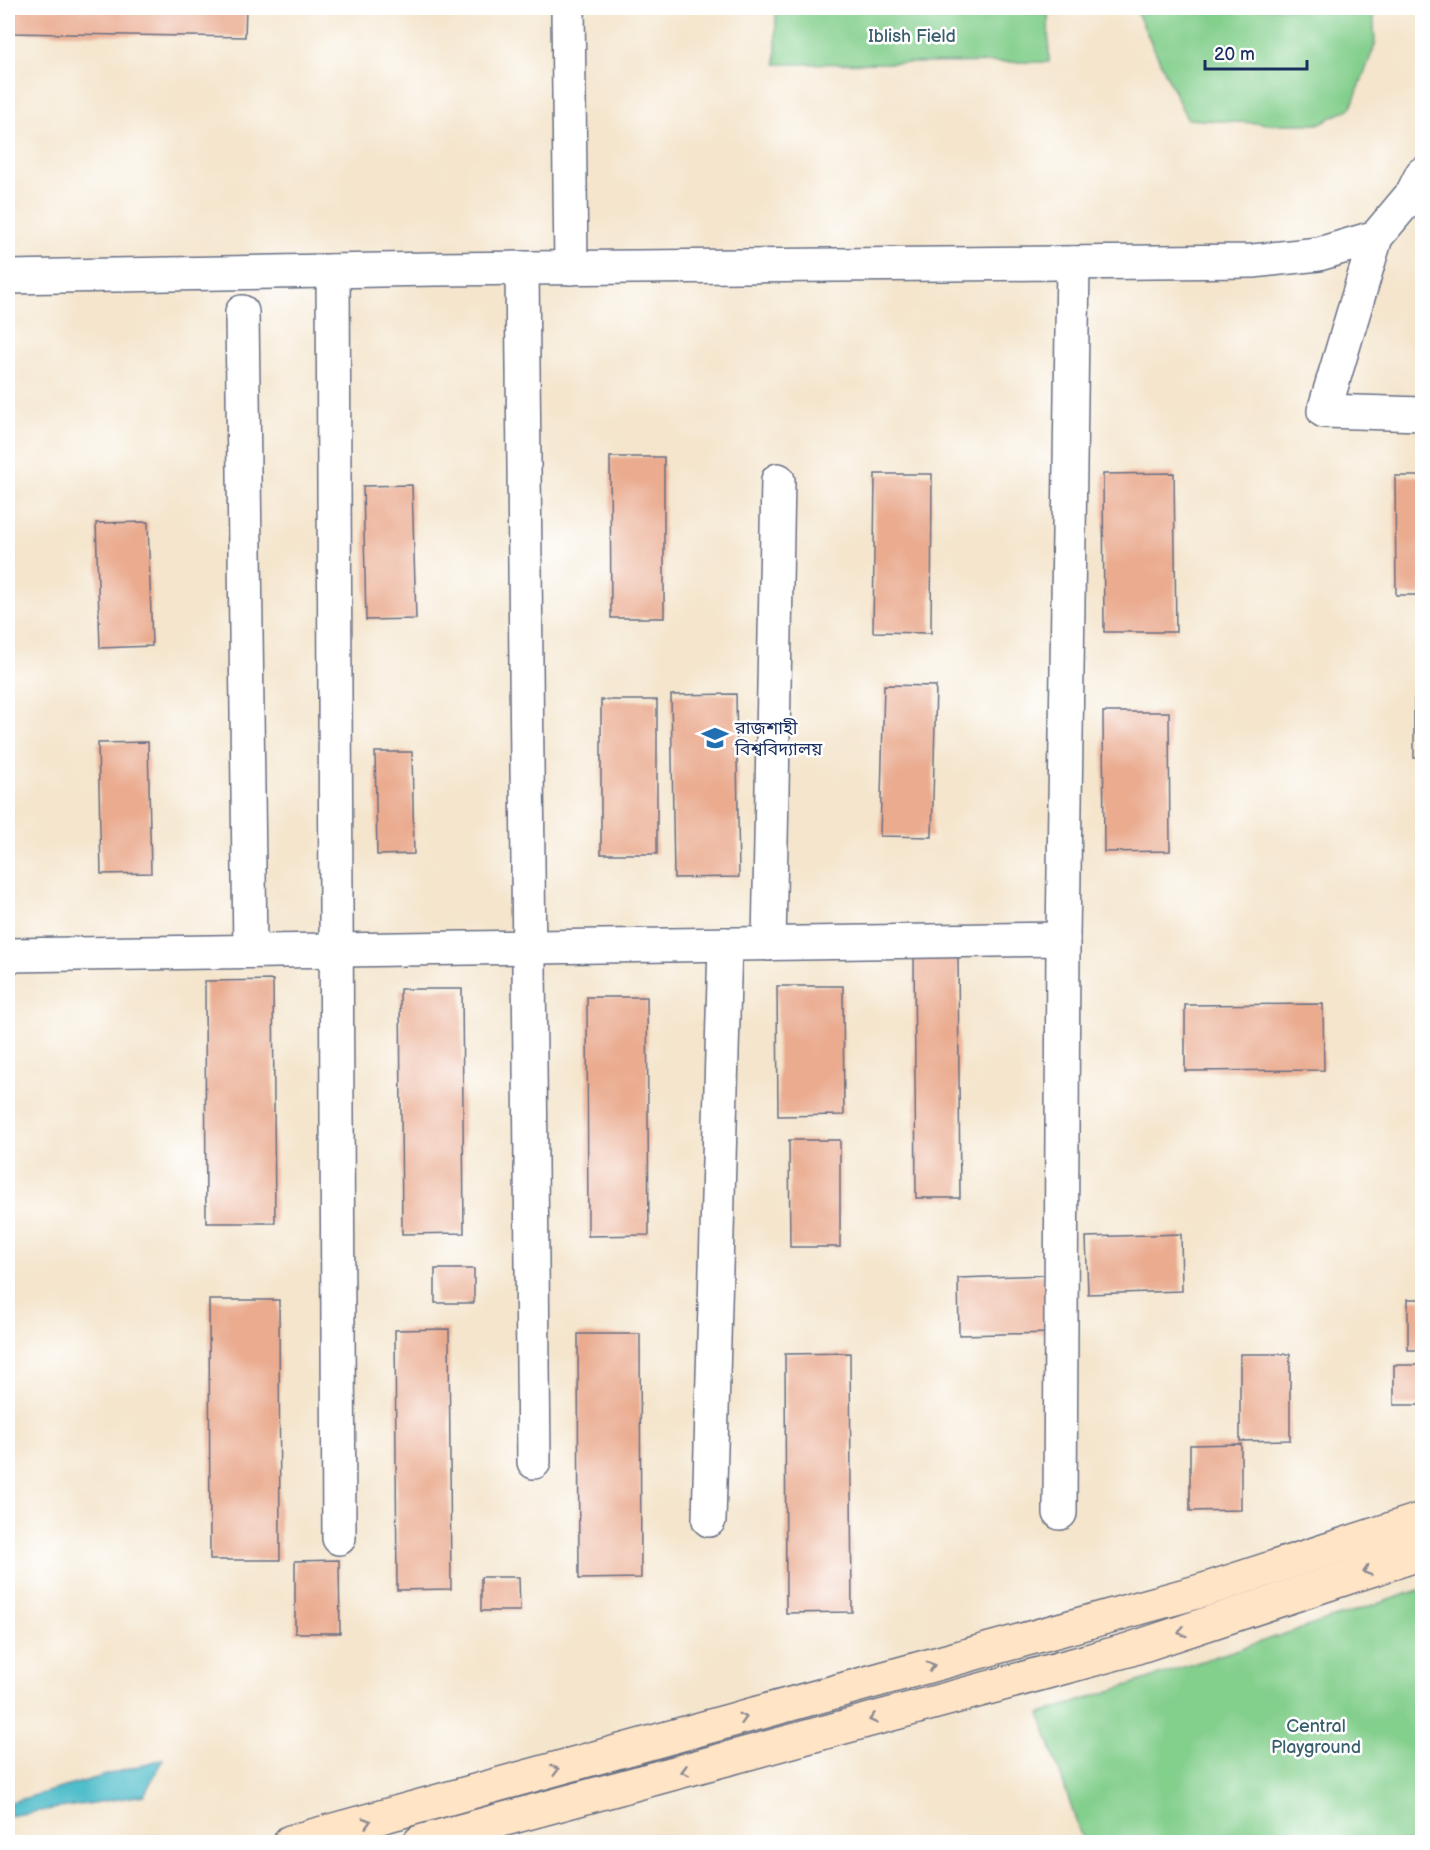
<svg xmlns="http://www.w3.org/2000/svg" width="1430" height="1850" viewBox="0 0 1430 1850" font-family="'Balsamiq Sans','Noto Sans Bengali',sans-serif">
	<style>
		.green { fill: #83cf8c; stroke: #4f7f75; stroke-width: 1.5 }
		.water { fill: #51becb; stroke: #367694; stroke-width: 1.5 }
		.building { fill: #eaab8f }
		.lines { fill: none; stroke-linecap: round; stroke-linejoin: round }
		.minor-casing { stroke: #676f84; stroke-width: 36 }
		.secondary-casing { stroke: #676f84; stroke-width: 36 }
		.minor { stroke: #fff; stroke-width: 33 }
		.secondary { stroke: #ffe4c6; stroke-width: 33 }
		.oneway { stroke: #8d8a92 }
		.labels { text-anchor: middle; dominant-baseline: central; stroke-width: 5; stroke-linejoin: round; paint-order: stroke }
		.park-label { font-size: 18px; fill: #3a5f6c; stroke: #fff }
		.poi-label { font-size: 18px; fill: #1b2f5e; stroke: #fff; text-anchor: start }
	</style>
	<rect width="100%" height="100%" fill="#fff"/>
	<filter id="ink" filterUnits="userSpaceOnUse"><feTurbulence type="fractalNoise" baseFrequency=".0167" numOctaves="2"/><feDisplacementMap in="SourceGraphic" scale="12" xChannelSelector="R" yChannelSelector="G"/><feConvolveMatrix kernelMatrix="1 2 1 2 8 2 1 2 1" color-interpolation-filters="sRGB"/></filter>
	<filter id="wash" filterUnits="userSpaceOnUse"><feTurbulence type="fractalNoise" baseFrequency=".008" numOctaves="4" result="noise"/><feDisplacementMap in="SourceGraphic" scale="24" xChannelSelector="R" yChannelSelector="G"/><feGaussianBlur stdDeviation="1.35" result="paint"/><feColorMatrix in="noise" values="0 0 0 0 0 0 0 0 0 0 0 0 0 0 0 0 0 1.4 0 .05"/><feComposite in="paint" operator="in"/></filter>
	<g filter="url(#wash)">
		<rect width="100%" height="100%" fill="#f4e5cc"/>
		<g class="green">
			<path d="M776,8h272l1,54 -273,2z"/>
			<path d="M1135,8h238l2,37 -24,63 -33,16h-47l-84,-5z"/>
			<path d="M1422,1589v253h-339l-43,-128z"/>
		</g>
		<path class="water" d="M163,1759l-19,36 -136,21v-13z"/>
		<g id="blocks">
			<g class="building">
				<path d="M8,8h238l-1,29 -237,-4z"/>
				<path d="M610,457h54v161h-53z"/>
				<path d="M1174,473l2,159h-72l-1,-158z"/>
				<path d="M875,474h57l-1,159 -58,-1z"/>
				<path d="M1395,476h27v119h-26z"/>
				<path d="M412,485l4,134 -50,1 -3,-134z"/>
				<path d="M148,522l4,124 -52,2 -4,-125z"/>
				<path d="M884,685l52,1 -4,151 -52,-1z"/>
				<path d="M736,694l3,183 -65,1 -3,-183z"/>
				<rect x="1414" y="698" width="8" height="60"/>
				<rect x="601" y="700" width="56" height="154"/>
				<path d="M1103,712h66l1,139 -66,1z"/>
				<path d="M148,742l3,131 -50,1 -3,-131z"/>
				<path d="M375,752h37l2,102 -37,1z"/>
				<rect x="1419" y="782" width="3" height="62"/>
				<path d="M958,955l2,243h-44l-2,-242z"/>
				<path d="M273,980l2,243h-69l-1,-242z"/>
				<path d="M777,986h66l1,129 -66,1z"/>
				<path d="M400,989h62l2,244 -62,1z"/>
				<path d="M587,997h60l2,238 -61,1z"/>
				<path d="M1323,1004l1,66 -139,1v-66z"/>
				<path d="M789,1140h51v107h-50z"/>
				<path d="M1181,1234l1,57 -94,3 -2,-57z"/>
				<rect x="435" y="1269" width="39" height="34"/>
				<path d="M1051,1275l2,58 -94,2 -1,-57z"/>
				<rect x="1408" y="1299" width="14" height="51"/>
				<path d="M209,1300h70l1,260h-70z"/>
				<path d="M449,1329l2,260 -54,1 -2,-260z"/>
				<path d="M578,1334h62l1,244 -62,1z"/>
				<path d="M850,1353l2,259 -66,1 -1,-259z"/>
				<path d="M1240,1354h50v86l-50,1z"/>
				<rect x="1394" y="1365" width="28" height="40"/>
				<path d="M1241,1444v66l-51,1v-66z"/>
				<path d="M339,1560l1,73h-45v-72z"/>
				<path d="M481,1577h38l1,34h-39z"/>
			</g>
		</g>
	</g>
	<g filter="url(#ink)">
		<use href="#blocks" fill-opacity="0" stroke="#676f84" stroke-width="1.5"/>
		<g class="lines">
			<g class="minor-casing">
				<g id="minor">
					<path d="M568,8l3,260"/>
					<path d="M1376,237l-52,174 98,3"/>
					<path d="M522,268l12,1194"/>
					<path d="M333,271l6,1267"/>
					<path d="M8,277l426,-8 819,-8 66,-7 57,-17 36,-43 10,-20"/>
					<path d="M242,312l8,639"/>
					<path d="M769,944l9,-464"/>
					<path d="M8,955l1055,-16"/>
					<path d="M1060,1513l3,-574 10,-676"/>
					<path d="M709,1520l16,-576"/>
				</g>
			</g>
			<g class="secondary-casing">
				<g id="secondary">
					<path d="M290,1842l914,-252 218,-71"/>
					<path d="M420,1842l708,-192 294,-97"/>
				</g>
			</g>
			<use href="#minor" class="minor"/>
			<use href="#secondary" class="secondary"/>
		</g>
		<defs><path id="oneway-chevron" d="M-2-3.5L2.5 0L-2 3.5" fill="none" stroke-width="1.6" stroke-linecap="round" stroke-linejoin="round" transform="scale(1.5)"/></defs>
		<g class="oneway">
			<use href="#oneway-chevron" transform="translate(1367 1571) rotate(162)"/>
			<use href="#oneway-chevron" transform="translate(1182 1632) rotate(162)"/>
			<use href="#oneway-chevron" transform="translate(931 1666) rotate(-16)"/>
			<use href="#oneway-chevron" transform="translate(743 1718) rotate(-16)"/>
			<use href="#oneway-chevron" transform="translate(873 1719) rotate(165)"/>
			<use href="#oneway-chevron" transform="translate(555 1770) rotate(-16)"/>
			<use href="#oneway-chevron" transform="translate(685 1771) rotate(165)"/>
			<use href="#oneway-chevron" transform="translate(367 1822) rotate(-16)"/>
		</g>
	</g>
	<defs>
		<g id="university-bare" transform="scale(2.07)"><path d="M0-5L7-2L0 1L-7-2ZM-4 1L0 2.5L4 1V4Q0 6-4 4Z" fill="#1f6fb2" stroke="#fff" stroke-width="2.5" paint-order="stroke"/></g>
	</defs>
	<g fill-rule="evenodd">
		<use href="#university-bare" x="715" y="738"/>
	</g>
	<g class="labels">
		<g class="park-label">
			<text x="912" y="36">Iblish Field</text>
			<text x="1316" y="1726">Central<tspan x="1316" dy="21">Playground</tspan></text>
		</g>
		<g class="poi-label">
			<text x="735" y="728">রাজশাহী<tspan x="735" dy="21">বিশ্ববিদ্যালয়</tspan></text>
		</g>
	</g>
	<rect width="1430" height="1850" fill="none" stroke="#fff" stroke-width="30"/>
	<path d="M1205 60v9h102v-9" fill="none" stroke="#1b2f5e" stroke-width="3"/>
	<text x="1214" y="60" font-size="18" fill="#1b2f5e" stroke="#ffffff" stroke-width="4.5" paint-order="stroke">20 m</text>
</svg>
